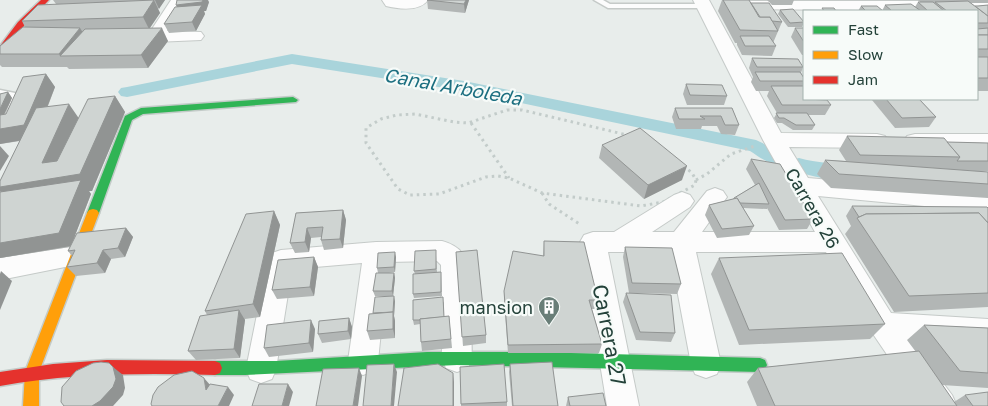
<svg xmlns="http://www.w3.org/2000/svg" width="988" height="406" viewBox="0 0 988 406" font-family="'Golos Text',sans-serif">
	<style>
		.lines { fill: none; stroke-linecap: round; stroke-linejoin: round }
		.canal { fill: #a9d4db; fill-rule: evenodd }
		.lane-casing { stroke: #c5cac8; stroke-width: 3 }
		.street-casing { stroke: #c5cac8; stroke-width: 2 }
		.fast-casing { stroke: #c3cbc8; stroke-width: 3 }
		.slow-casing { stroke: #c3cbc8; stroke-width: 3 }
		.jam-casing { stroke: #c3cbc8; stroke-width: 3 }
		.path { stroke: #c3ccca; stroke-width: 3; stroke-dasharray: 2.5 4; stroke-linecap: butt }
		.lane { fill: #fcfcfc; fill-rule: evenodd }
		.street { fill: #fcfcfc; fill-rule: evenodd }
		.fast { fill: #30b455; fill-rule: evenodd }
		.slow { fill: #ff9f0a; fill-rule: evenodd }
		.jam { fill: #e5322d; fill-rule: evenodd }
		.wall { fill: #b2b6b5 }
		.shaded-wall { fill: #919493 }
		.building { fill: #cfd4d2; stroke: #919493 }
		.labels { text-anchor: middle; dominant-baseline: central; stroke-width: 4.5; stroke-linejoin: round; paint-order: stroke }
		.street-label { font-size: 18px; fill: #24423a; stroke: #f7fbf9 }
		.poi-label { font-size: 18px; fill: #24423a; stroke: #f7fbf9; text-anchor: end }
		.water-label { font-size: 19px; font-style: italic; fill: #1c6f80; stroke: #f7fbf9 }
		.near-street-label { font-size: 21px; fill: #24423a; stroke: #f7fbf9 }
	</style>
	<rect width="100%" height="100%" fill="#e8edeb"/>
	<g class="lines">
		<g class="canal">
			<path d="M292,54l172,27 292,59 27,13 3,5 -3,5c-13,3 -22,-5 -33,-12l-286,-60 -172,-27 -165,33 -6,-1 -3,-4 3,-4 6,-1z"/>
			<path d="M799,158c18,5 37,5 55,10l3,5 -3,5c-19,5 -44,-2 -62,-8l-3,-5 3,-5z"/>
		</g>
		<g class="lane-casing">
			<g id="lane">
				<path d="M594,0h9l7,4h94l4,2 -4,2h-96z"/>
				<path d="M0,90l15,3 6,7 -9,20 -12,6v-7l5,-3 6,-16 -2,-3 -9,-1z"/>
			</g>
		</g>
		<g class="street-casing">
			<g id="street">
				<path d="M171,0h16l-20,31 34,1 3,4 -3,4 -46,2 -26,-1 -3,-4 3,-4 21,-1z"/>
				<path d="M382,0h46c-9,12 -29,9 -42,6z"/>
				<path d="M693,0h16l72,133 96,1 8,2 3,5 -3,5 -8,2 -88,-1 19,31 180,16v18l-170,-16 73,117 97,6v26l-77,-5 41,55 5,11h-35l-49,-72 -47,-82h-130l25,112 -4,10 -11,4 -11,-4 -4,-10 -21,-112h-62l31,154h-32l-27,-164 4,-7 9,-3h21l60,-37 8,-3 8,3 4,6 -4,6 -38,25h22l33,-41 8,-3 8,3 4,6 -25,35h113l-52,-92z"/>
				<path d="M739,1h249v10l-255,-2 -2,-3 2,-3z"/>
				<path d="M915,134h73v14h-73l-8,-2 -3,-5 3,-5z"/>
				<path d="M442,241c7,2 15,5 20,12 12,16 9,82 10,105l-4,10 -11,4 -11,-4 -4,-10 -1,-93 -4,-4 -49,1 -10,99 -4,10 -11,4 -11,-4 -4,-10 14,-98 -70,6 -16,100 -4,10 -11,4 -11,-4 -4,-10 22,-109 4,-7 9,-3 95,-8z"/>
				<path d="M76,246l9,3 4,7 -4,7 -85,17v-22z"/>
			</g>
		</g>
		<g class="fast-casing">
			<g id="fast">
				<path d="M293,97l5,3 -2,2 -153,12 -11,6 -33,93 -2,3h-8l-2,-3 38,-97 16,-8z"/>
				<path d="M427,352h106l227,6 5,2 2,5 -2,5 -5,2 -303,-7 -212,10h-30l-5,-2 -2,-5 2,-5 5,-2h61z"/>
			</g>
		</g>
		<g class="slow-casing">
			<path id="slow" d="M93,209l4,1 2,3 -60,159v34h-16l2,-34 62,-159 2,-3z"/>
		</g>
		<g class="jam-casing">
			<g id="jam">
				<path d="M41,0h8l-25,26 -21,28 -3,1v-9l18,-24z"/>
				<path d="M107,360l108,1 5,2 2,5 -2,5 -5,2c-72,-2 -144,-2 -215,11v-14l53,-8z"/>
			</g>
		</g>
		<g class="path">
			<path d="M507,110h15l122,29 19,9 29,25 4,7 -1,5 -32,17 -22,4 -99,-13 -33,-15 -11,-2 -12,1 -47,17 -29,1 -12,-6 -32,-46v-15l15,-9 16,-4 18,-1 39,8 14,1z"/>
			<path d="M471,123l38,55"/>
			<path d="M696,180l11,-6 24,-20 24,-8"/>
			<path d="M542,193l7,11 32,21"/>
		</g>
		<use href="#lane" class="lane"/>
		<use href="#street" class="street"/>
		<use href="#fast" class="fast"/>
		<use href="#slow" class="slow"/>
		<use href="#jam" class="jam"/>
	</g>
	<g class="wall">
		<path d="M53,0h112l-7,9 2,4 -10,15 18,13 -20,27 -79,1 -2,-2h-65l-2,-2v-19l25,-19 -3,-6 34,-17z"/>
		<path d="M427,0h42l-4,13 -37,-4z"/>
		<path d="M722,0h27l2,3 31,19 -9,21 3,3 -4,10 -30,-1 -5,-10v-2h-2l-17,-32z"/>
		<path d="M767,0h27l-2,5h-20z"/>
		<path d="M918,0h70v3h-17l4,3 13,-1v86h-11v-80h-119l3,-5 21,5 3,-6 30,2 3,-5h2z"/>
		<path d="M209,2l-3,9h-2l1,3 -9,17 -27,2 -5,-9 12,-17z"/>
		<path d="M780,10l24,12 -2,5h-14l-10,-13z"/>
		<path d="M795,28h9v27h-2l-11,-18z"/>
		<path d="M752,58l51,9 -2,6 3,5v6l-1,2 16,13 12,6 -6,10h-17l7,10 -3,5h-19l-11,-7h-5l-3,-5 3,-5 -10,-17 2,-5h-13l-5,-9 2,-5 -4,-9z"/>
		<path d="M46,74l9,13 -7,19 31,12 36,-22 10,16 -33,79h-3l2,3 -16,41 51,-7 7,9 -8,20 -14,2 -6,14 -29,3 -9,-9 5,-11 -4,-5 2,-4 -70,11v-65l1,-1 -1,-1v-10l20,-40 -20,3v-50l8,-2 4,6 -8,16h2z"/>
		<path d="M686,84l41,12 -3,9h-37l-4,-11z"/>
		<path d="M873,99h46l17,18 -7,10 -34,1 -23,-28z"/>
		<path d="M675,108h57l7,17 -4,10 -14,-1 -4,-8h-15l-1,3h-25l-4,-12z"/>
		<path d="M847,136l100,6 41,1v28h-10l10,1v26l-157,-10 -14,-14 8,-14 21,1 -7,-11z"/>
		<path d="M602,145l80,35 -38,19 -45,-41z"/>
		<path d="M751,159l62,60 -6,10 -28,1 -12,-22v1l-24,-1 11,18 -5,9 -32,3 -12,-23 4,-10 24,-6 1,-1 21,-13 -9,-16z"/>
		<path d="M852,206l136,2v99l-94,5 -49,-78 6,-8 -5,-10z"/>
		<path d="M343,210l3,10 -3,28 -19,2 -3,-10v-3l-10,1 -2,14 -14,1 -5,-10 6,-30z"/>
		<path d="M274,211l6,14 -20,92 -15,2 -5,39 -44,2 -8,-9 19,-36 -2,-4z"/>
		<path d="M544,241l54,59 -2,9h-4l10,35 -3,9h-91l-4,-53v-9l39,-35z"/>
		<path d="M625,247l56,37 -4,10 -48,-1 -6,-36z"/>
		<path d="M456,252l30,83v8l-23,3z"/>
		<path d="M436,255l1,17h4l1,24 -28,2 -1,-4 2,-20 -1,-3z"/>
		<path d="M314,257l4,10 -4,29 -37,3 -5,-9z"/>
		<path d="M396,257l-1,15 -6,1h5l1,5 -2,18h-18l-2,-5 5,-18 -1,-5z"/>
		<path d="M719,258l166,66 -15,15 -131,6 -28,-71z"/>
		<path d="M626,293l49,40 -4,9 -35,-2 -13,-38z"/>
		<path d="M395,301l-1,15 1,5v17l-25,2 -3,-9 6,-18z"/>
		<path d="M444,302v14h5l3,32 -30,3 -1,-9 -1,-18 -6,1 -1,-5z"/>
		<path d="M349,318l3,9 -1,12 -29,4 -4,-9z"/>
		<path d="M924,325l64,3v60l-46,-3 12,17 11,-7 23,11h-231l-10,-24 11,-14 158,-16 -9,-12z"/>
		<path d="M315,329l-2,23 -44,5 -5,-9z"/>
		<path d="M510,364l48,42h-46l-3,-34z"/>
		<path d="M460,367l47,35v4h-46z"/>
		<path d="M568,397l38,9h-40z"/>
	</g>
	<g class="shaded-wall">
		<path d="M154,0l6,13 -11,16 -6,-12z"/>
		<path d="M155,0h10l-6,9z"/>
		<path d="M203,0h5l1,2 -3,9h-2l1,3 -9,17 -4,-9 -12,-8 -4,-9z"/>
		<path d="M466,0h3l-4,13 -1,-9z"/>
		<path d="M80,28l8,13 -28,15 -1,-2z"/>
		<path d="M162,28l6,13 -20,27 -7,-13z"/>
		<path d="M46,74l9,13 -20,51 -35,6v-15z"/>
		<path d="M8,92l4,6 -10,21 -2,1v-11z"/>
		<path d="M115,96l10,16 -33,79h-3l2,3 -20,52 -71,12v-15l12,-39 -12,-13v-4l42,-24 27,-59 11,16z"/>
		<path d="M0,146l9,10 -9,15z"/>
		<path d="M687,166l-5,14 -38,19 4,-14z"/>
		<path d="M343,210l3,10 -3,28 -3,-9z"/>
		<path d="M274,211l6,14 -20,92 -7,-13z"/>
		<path d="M126,228l7,9 -8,20 -7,-9z"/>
		<path d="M307,228l4,10 -2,14 -4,-10z"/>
		<path d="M103,250l8,9 -6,14 -8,-10z"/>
		<path d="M395,252l1,5 -1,15 -1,-5z"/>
		<path d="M314,257l4,10 -4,29 -4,-9z"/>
		<path d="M1,271l11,10 -12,29v-36z"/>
		<path d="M394,273l1,5 -2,18 -1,-5z"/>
		<path d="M394,296l1,5 -1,15 1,5v17l-2,-9z"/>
		<path d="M239,310l6,10 -5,38 -6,-9z"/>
		<path d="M349,318l3,9 -1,12 -3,-8z"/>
		<path d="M311,320l4,9 -2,23 -4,-9z"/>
		<path d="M394,364l3,8 -3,34h-3z"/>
		<path d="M113,367l10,8 2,13 -2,7 -10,11h-21z"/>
		<path d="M359,368l3,8 -4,30h-5z"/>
		<path d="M453,373l1,9v24h-1z"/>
		<path d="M204,378l7,8 -5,4z"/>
		<path d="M288,384l5,8 -4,14h-7z"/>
		<path d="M228,387l6,8 -5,11h-11z"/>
	</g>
	<g class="building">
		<path d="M154,0l-11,17 -121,4 16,-16z"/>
		<path d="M177,0h26l-1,2 -26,3z"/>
		<path d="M427,0h39l-2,4z"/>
		<path d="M723,0h26l10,17h11l8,14 -38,-1z"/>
		<path d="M968,1l20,15v7h-11v-12h-30l-12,-9z"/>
		<path d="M918,2h15l11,9h-16z"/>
		<path d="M751,3h18l13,19 -10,-1 -2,-4h-10z"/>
		<path d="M911,4l10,7h-29l-7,-6z"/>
		<path d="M202,5l-10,17 -28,2 11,-17z"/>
		<path d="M988,5v11l-13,-10h3z"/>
		<path d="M861,6h16l6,5h-17z"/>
		<path d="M822,8h12l2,3h-12z"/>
		<path d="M793,9l11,13 -14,1 -10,-13z"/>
		<path d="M23,27l57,1 -21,26h-59v-8z"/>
		<path d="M162,28l-21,27 -81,1 25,-27z"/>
		<path d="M795,28h9v14z"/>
		<path d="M988,28v7h-11v-6z"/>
		<rect x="977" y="35" width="11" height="14"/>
		<path d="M740,36h29l7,10h-31z"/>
		<rect x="977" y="57" width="11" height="21"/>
		<path d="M752,58l46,1 5,8h-46z"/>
		<path d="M755,72h45l4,6v3h-44z"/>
		<path d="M46,74l-22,51 -24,4v-14l6,-1 17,-37z"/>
		<path d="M686,84l36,1 5,11 -37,-1z"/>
		<path d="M771,86h33v13l23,1 4,5h-49z"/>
		<path d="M8,92l-8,17v-15z"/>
		<path d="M115,96l-35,78 -80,13v-6l36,-73 33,-4 -27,59 15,-2 31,-62z"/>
		<path d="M886,99h33l17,18 -34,1z"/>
		<path d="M675,108h57l7,17h-14l-4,-9h-21l5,3h-26z"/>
		<path d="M776,113h31l8,12h-19l-12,-7h-5z"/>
		<path d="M640,128l47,38 -39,19 -46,-40z"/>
		<path d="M847,136l97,2 16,19 -100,-2z"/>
		<path d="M947,142l41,1v18h-31l3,-4z"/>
		<path d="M751,159l29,5 33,55 -28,1z"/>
		<path d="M825,160l163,12v12l-149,-10z"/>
		<path d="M81,180l-22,53 -59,10v-51z"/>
		<path d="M759,183l10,21 -29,-1 -3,-5 -3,1v-1z"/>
		<path d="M737,198l17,28 -32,3 -13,-24z"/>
		<path d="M852,206l135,1 1,1v14h-1l-8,-9 -113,1 -7,3z"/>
		<path d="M343,210l-3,29 -19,1 2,-13 -16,1 -2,14 -15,1 6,-30z"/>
		<path d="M274,211l-21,93 -48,7 41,-97z"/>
		<path d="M979,213l9,10v70l-79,3 -52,-78 9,-4z"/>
		<path d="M126,228l-8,20 -15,2 -6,13 -30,4 8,-17 -7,1 9,-18z"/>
		<path d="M544,241l40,1 14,58h-9l13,44 -94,1 -4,-54 9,-40 31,5z"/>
		<path d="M625,247l47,1 9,36 -49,-1z"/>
		<path d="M436,250v19l-22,2 1,-20z"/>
		<path d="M477,250l9,85 -24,2 -6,-85z"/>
		<path d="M395,252l-1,15 -17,1 1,-15z"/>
		<path d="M842,253l43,71 -136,6 -30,-72z"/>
		<path d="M314,257l-4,30 -38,3 6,-30z"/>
		<path d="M441,272v20l-28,2v-20z"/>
		<path d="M376,273h18l-2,18h-19z"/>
		<path d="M626,293l45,2 4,38 -35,-1z"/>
		<path d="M394,296l-1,16 -20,1 2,-16z"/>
		<path d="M443,297l1,20 -24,2v1h-7v-20z"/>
		<path d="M239,310l-5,39 -46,2 12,-35z"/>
		<path d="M393,312v17l-26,2 2,-17z"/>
		<path d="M449,316l2,23 -30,3 -1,-23z"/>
		<path d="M349,318l-1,13 -30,3 1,-13z"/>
		<path d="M311,320l-2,23 -45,5 3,-23z"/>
		<path d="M924,325l64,3v45l-28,-2z"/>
		<path d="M919,351l38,55h-182l-17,-38z"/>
		<path d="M101,362l8,1 4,4 3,12 -3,8 -13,14 -8,5h-28l-3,-4 1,-15 14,-16 17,-8z"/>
		<path d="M552,362l6,44h-45l-3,-42z"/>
		<path d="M394,364l-3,42h-28l4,-41z"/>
		<path d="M438,364l15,9v33h-55l6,-38z"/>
		<path d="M504,364l3,38 -46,2 -1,-37z"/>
		<path d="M359,368l-6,38h-37l7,-37z"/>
		<path d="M192,371l12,7 2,12 4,-6 18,3 -10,19h-66l-1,-2 2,-9 5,-8 16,-12z"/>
		<path d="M259,384h29l-6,22h-30z"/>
		<path d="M988,392v14h-15l-8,-11z"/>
		<path d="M603,393l3,13h-36l-2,-9z"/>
	</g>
	<defs>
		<g id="building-pin" transform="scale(1.125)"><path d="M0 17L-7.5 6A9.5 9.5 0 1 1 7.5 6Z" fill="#697e78" stroke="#f7fbf9"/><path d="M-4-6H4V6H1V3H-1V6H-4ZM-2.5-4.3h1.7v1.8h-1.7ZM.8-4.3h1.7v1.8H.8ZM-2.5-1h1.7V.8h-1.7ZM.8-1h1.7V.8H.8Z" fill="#fff"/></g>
	</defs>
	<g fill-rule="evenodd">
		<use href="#building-pin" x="549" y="307"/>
	</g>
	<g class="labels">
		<g class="street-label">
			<text transform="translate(813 208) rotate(60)">Carrera 26</text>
		</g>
		<g class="poi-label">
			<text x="533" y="307">mansion</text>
		</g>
		<g class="water-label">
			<text transform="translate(453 86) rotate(10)">Canal Arboleda</text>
		</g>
		<g class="near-street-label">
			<text transform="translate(610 335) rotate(79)">Carrera 27</text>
		</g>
	</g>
	<rect x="803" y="10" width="175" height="90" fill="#f7fbf9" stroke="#a3b1ad"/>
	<rect x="813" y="26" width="25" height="8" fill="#30b455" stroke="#a3b1ad"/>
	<text x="848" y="35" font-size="15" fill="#24423a">Fast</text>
	<rect x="813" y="51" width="25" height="8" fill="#ff9f0a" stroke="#a3b1ad"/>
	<text x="848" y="60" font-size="15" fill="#24423a">Slow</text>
	<rect x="813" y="76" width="25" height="8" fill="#e5322d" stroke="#a3b1ad"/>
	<text x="848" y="85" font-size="15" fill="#24423a">Jam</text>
</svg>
